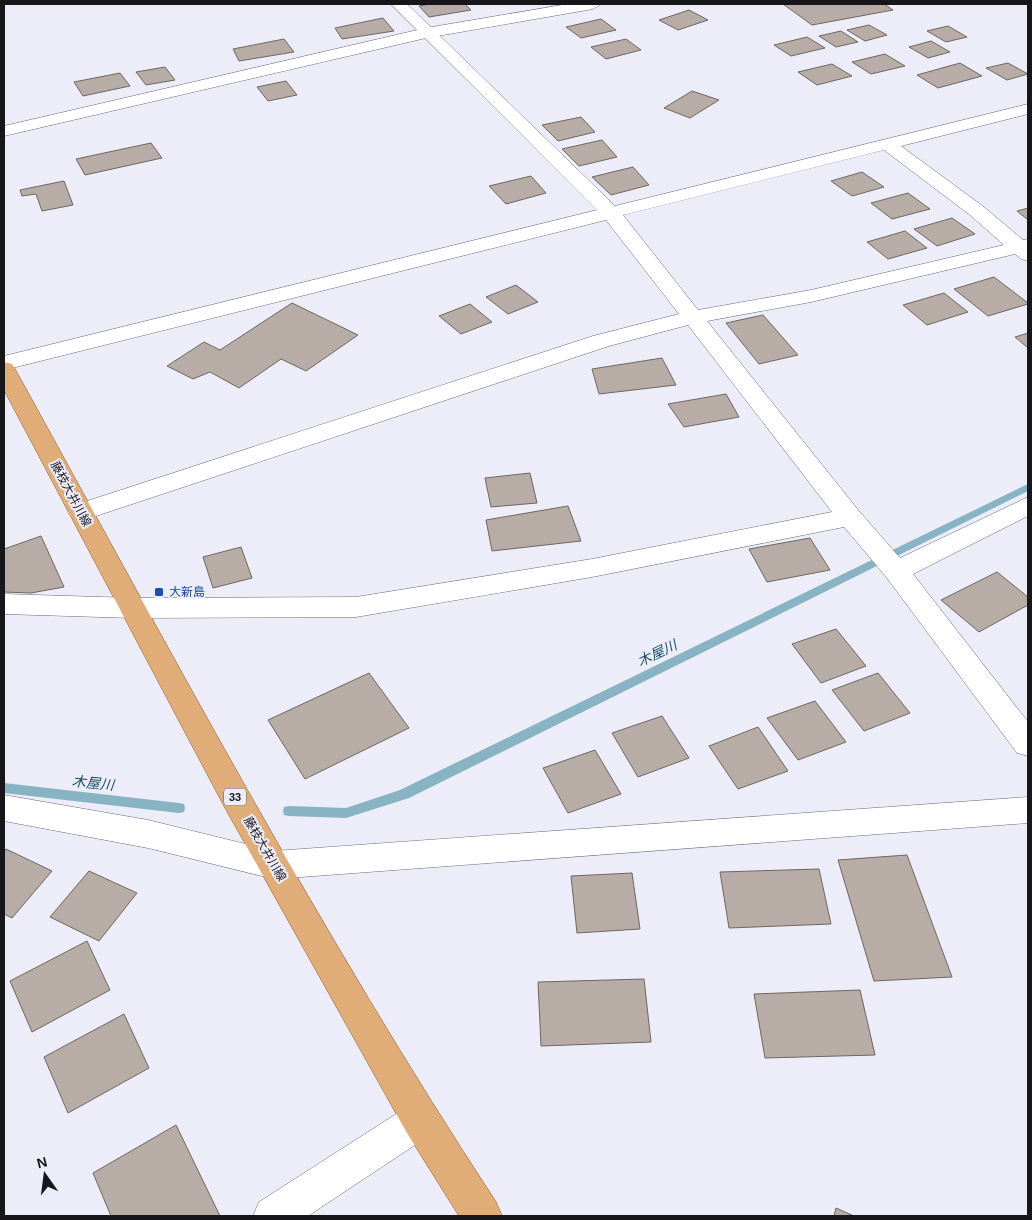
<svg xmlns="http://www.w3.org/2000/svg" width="1032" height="1220" viewBox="0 0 1032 1220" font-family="Arial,'Noto Sans JP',sans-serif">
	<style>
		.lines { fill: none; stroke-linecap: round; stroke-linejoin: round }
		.stream { fill: #87b3c2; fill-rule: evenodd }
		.building { fill: #b7ada6; stroke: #6e665f }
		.street-casing { stroke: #696a73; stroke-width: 1 }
		.secondary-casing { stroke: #696a73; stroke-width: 1 }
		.primary-casing { stroke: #8d551e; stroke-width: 1 }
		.street { fill: #fff; fill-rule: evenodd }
		.secondary { fill: #fff; fill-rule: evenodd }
		.primary { fill: #e0ad79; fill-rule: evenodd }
		.transit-dot { fill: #1a4fb4; stroke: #ecedf8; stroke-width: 2 }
		.labels { text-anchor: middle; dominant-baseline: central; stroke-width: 4; stroke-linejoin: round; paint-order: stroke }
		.shield { fill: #ecedf8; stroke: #57575d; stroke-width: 1 }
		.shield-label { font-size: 11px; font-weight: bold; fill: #17171b }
		.street-label { font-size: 12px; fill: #17171b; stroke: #ecedf8 }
		.transit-label { font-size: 12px; fill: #164399; stroke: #ecedf8; text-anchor: start }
		.water-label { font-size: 14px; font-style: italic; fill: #145061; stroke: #ecedf8 }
	</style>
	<rect width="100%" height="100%" fill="#ecedf8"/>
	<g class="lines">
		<g class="stream">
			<path d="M1028,484v7l-619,307 -63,20 -57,-2 -5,-1 -1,-4 1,-4 5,-1 57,2 54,-18z"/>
			<path d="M4,783l175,20 5,1 1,4 -1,4 -5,1 -175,-20z"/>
		</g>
	</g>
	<g class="building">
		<path d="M431,4h34l6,6 -42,7 -10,-11z"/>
		<path d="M783,4h101l9,6 -81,15z"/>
		<path d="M689,10l19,10 -30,10 -19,-10z"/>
		<path d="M383,18l11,13 -52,8 -7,-11z"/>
		<path d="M601,19l15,11 -35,8 -15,-11z"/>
		<path d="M869,25l18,10 -22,6 -18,-11z"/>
		<path d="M948,26l19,11 -21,5 -19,-11z"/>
		<path d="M841,31l17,11 -22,5 -17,-11z"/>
		<path d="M807,37l18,11 -34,8 -17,-11z"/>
		<path d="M284,39l10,13 -55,9 -6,-12z"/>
		<path d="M626,39l15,11 -35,9 -15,-12z"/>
		<path d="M931,41l19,11 -22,6 -19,-11z"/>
		<path d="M885,54l20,12 -34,8 -19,-12z"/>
		<path d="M960,63l22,13 -44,12 -21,-13z"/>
		<path d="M1008,63l20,11 -21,6 -21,-12z"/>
		<path d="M832,64l20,12 -35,9 -19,-13z"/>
		<path d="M165,67l10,13 -29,5 -10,-13z"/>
		<path d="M120,73l10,13 -47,10 -9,-14z"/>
		<path d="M286,81l11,14 -29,6 -11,-14z"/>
		<path d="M692,91l27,9 -29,18 -26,-10z"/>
		<path d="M581,117l14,15 -37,9 -16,-16z"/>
		<path d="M602,140l15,17 -38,9 -17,-17z"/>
		<path d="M151,143l11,15 -77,17 -9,-16z"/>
		<path d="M633,167l16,18 -38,10 -19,-18z"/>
		<path d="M862,172l22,15 -32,9 -21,-15z"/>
		<path d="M531,176l15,17 -40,11 -17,-18z"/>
		<path d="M64,181l9,24 -31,6 -6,-17 -14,2 -2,-6z"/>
		<path d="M908,193l22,16 -38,10 -21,-16z"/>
		<path d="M1028,208v12l-11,-9z"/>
		<path d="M952,218l23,16 -38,12 -23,-17z"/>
		<path d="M905,231l22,17 -39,11 -21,-17z"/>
		<path d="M994,277l34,26v1l-40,12 -34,-27z"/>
		<path d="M516,285l22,17 -30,12 -22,-17z"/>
		<path d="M944,293l24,19 -41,13 -24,-20z"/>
		<path d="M292,303l66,32 -52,36 -25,-12 -42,29 -29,-16 -17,7 -26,-13 37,-24 16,8z"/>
		<path d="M470,304l22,18 -31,12 -22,-18z"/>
		<path d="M763,315l35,40 -39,9 -33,-41z"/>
		<path d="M1028,333v15l-13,-11z"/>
		<path d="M662,358l14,27 -77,9 -7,-25z"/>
		<path d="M726,394l13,23 -55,10 -16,-23z"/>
		<path d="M530,473l7,30 -46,4 -6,-29z"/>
		<path d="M568,506l13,35 -89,10 -6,-31z"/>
		<path d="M41,536l23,51 -33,6 -27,-1v-43z"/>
		<path d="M810,538l20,32 -63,12 -18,-33z"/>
		<path d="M241,547l11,31 -39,10 -10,-31z"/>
		<path d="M997,572l31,25v8l-49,27 -38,-32z"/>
		<path d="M836,629l30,37 -45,17 -29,-39z"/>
		<path d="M369,673l40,55 -104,51 -37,-59z"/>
		<path d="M878,673l32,40 -46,18 -32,-41z"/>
		<path d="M815,701l31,41 -48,18 -31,-42z"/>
		<path d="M662,716l27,42 -51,19 -26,-44z"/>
		<path d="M758,727l30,44 -50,18 -29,-43z"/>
		<path d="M595,750l26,44 -53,19 -25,-45z"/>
		<path d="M6,849l46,22 -40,47 -8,-4v-62z"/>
		<path d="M907,855l45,122 -78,4 -36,-121z"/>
		<path d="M819,869l12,55 -102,4 -9,-56z"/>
		<path d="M89,871l48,22 -38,48 -49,-24z"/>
		<path d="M632,873l8,56 -63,4 -6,-57z"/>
		<path d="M87,941l23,49 -78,42 -22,-51z"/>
		<path d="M644,979l7,63 -110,4 -3,-64z"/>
		<path d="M860,990l15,65 -110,3 -11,-64z"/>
		<path d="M124,1014l25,54 -81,45 -24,-56z"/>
		<path d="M176,1125l44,91h-109l-18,-43z"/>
		<path d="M836,1208l18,8h-20z"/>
	</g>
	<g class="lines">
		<g class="street-casing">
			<g id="street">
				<path d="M391,4h16l208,202 413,-102v10l-127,32 83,61 39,33 5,-1v22l-7,-2 -6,-5 -204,48 -104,19 152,190 41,47 128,-61v19l-115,58 115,148v34l-11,-3 -130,-175 -43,-51 -252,50 -236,40 -223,1 -129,-4v-20l129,4 223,-1 236,-38 240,-47 -144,-187 -79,21 -519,172 -9,3 -9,-3 -4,-6 4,-6 521,-170 86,-22 -73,-94 -602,150v-14l593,-146zM884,150l86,65 34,30 -193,45 -113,20 -75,-95z"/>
				<path d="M4,795l144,25 126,31 754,-54v26l-754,56 -126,-31 -144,-27z"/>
				<path d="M420,1101l13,6 6,13 -6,13 -125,83h-55l6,-14 148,-95z"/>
			</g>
		</g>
		<g class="secondary-casing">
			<path id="secondary" d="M568,4h33l-8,5 -167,29 -422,98v-10l422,-98z"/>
		</g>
		<g class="primary-casing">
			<path id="primary" d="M4,362l8,2 3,5c155,281 305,565 481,833l6,14h-43l-52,-83 -183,-327 -220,-416z"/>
		</g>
		<use href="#street" class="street"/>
		<use href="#secondary" class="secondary"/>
		<use href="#primary" class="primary"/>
	</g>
	<rect class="transit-dot" x="154" y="587" width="10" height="10" rx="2.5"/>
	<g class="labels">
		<rect class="shield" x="224" y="788.5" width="22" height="17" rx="4"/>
		<g class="shield-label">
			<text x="235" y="797">33</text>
		</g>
		<g class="street-label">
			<text transform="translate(71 494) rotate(62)">藤枝大井川線</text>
			<text transform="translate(265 849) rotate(60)">藤枝大井川線</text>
		</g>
		<g class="transit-label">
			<text x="169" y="592">大新島</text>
		</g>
		<g class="water-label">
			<text transform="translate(657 653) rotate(-26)">木屋川</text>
			<text transform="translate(93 783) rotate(6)">木屋川</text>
		</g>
	</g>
	<rect width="1032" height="1220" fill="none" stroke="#17171b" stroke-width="10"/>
	<g transform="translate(45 1175) rotate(346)" stroke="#ecedf8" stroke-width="4" paint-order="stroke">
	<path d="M0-4L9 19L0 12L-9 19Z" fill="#17171b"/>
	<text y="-8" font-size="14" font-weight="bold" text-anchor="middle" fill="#17171b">N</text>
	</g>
</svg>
